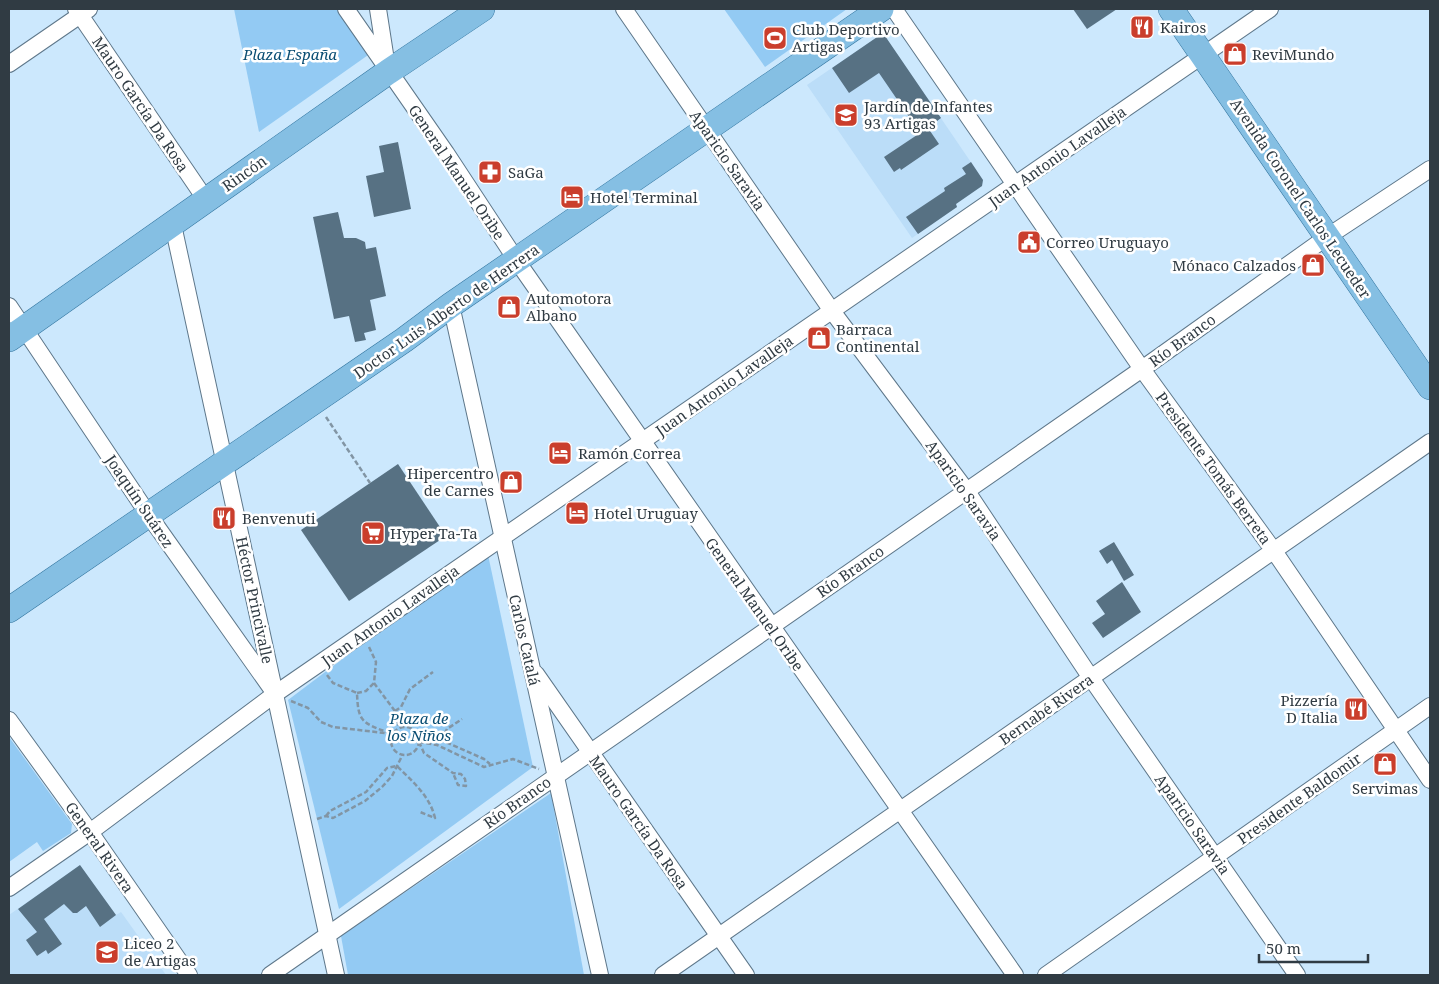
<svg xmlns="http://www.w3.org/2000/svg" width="1439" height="984" viewBox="0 0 1439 984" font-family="'Noto Serif',serif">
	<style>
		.built { fill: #bbddf8 }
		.green { fill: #93caf3 }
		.building { fill: #577183 }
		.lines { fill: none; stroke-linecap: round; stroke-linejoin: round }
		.minor-casing { stroke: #5e778a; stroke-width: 18 }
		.primary-casing { stroke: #33759f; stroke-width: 26 }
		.path { stroke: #8295a4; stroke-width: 2.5; stroke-dasharray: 5 2.5; stroke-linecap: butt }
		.minor { stroke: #fff; stroke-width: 16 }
		.primary { stroke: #85bfe3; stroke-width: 25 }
		.labels { text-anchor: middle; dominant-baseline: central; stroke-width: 5; stroke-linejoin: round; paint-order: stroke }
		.poi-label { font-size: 15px; fill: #303b43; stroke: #fff; text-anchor: start }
		.park-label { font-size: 15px; font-style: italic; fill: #094d73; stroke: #fff }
		.street-label { font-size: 15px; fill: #303b43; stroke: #fff }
	</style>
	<rect width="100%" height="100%" fill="#cce8fd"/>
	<g class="built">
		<path d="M883,33l100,147 -1,6 -26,18 1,3 -45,31 -105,-153z"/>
		<path d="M80,865l36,50 5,-3 45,63h-157v-60z"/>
	</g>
	<g class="green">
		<path d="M234,9h106l31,44 -112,79z"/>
		<path d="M724,9h123l-82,58z"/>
		<path d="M487,550l46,217 -194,142 -51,-209z"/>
		<path d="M9,737l63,87 -1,9 -28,18 -6,-9 -28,20z"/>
		<path d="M551,793l33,182h-236l-7,-39z"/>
	</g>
	<g class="building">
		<path d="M1073,9h44l-30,20z"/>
		<path d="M883,33l58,85 -13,10 11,16 -38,26 -1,-2 -6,4 -10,-15 36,-24 -41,-60 -30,20 -17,-25z"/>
		<path d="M398,142l13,67 -37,8 -8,-41 18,-4 -5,-26z"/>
		<path d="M971,162l12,18 -1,6 -26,18 1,3 -39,27 -12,-17 39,-26 -1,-3 22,-14 -4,-6z"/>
		<path d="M338,212l6,26h12l9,4 1,7 10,-2 10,49 -16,4 6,30 -12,3 2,7 -11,2 -6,-26 -15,3 -21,-102z"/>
		<path d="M398,464l48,72 -97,65 -48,-71z"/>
		<path d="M1114,542l20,33 -10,6 -12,-21 -5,4 -8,-13z"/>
		<path d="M1122,582l19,30 -38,26 -11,-15 13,-9 -9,-13z"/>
		<path d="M80,865l36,50 -16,12 -14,-21 -9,7h-4l-9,-9 -20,15 18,25 -14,10 -2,-4 -9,6 -11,-16 11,-8 -19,-23z"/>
	</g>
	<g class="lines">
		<g class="minor-casing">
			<g id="minor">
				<path d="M76,9l130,191"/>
				<path d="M346,9l100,144 71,108 498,714"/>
				<path d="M378,9l9,58"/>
				<path d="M624,9l208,302 134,179 125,188 206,297"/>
				<path d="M894,9l248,360 132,182 156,229"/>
				<path d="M9,64l80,-55"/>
				<path d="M173,225l163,750"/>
				<path d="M451,305l149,670"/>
				<path d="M9,306l139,208 123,174"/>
				<path d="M536,674l210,301"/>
				<path d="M9,720l81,112 99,143"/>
				<path d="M9,888l81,-56 185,-138 995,-685"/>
				<path d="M270,975l872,-606 185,-132 103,-68"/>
				<path d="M663,975l767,-533"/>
				<path d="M1046,975l384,-269"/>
			</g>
		</g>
		<g class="primary-casing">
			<g id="primary">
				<path d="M1171,9l259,378"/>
				<path d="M9,339l379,-267 94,-63"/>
				<path d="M9,610l395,-270 47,-35 430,-296"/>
			</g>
		</g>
		<g class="path">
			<path d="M326,417l44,66"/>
			<path d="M369,647l7,15 -2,21 21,28 4,17"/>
			<path d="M327,675l6,8 24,10c1,27 4,30 30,39"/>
			<path d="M357,693l9,-2 8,-8"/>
			<path d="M291,701l17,7 13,14 12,5 60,7"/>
			<path d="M395,711l6,-4 9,-18 23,-17"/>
			<circle cx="405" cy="741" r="14"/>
			<path d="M441,740l6,-11 15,-10"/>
			<path d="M419,742l18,3 47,22 29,-8 26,10"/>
			<path d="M419,742l5,11 29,20 8,1 4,5 1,7 -8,-1 -5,-12"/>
			<path d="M419,742l13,-6 52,23 6,5"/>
			<path d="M326,816l4,-5 36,-19 21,-24 10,-2c15,15 33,30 38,52l-15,-6"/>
			<path d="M317,819l9,-3 7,2 32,-17 17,-14 10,-11 11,-22"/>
		</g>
		<use href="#minor" class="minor"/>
		<use href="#primary" class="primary"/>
	</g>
	<defs>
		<g id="restaurant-square" transform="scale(1.25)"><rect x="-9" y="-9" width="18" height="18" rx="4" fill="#ca3e2c" stroke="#fff"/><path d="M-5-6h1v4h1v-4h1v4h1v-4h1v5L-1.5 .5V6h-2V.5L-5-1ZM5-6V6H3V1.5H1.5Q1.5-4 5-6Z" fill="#fff"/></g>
		<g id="stadium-square" transform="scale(1.25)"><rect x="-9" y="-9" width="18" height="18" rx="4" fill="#ca3e2c" stroke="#fff"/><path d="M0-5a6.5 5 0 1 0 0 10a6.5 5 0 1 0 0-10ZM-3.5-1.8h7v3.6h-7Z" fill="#fff"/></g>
		<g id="shop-square" transform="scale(1.25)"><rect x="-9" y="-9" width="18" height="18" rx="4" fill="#ca3e2c" stroke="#fff"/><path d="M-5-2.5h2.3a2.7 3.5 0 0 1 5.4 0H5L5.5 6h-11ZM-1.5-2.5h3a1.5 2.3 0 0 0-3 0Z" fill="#fff"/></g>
		<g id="school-square" transform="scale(1.25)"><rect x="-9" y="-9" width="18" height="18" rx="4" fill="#ca3e2c" stroke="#fff"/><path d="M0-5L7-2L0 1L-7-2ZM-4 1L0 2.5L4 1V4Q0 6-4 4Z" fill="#fff"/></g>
		<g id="pharmacy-square" transform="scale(1.25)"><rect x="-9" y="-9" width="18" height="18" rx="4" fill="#ca3e2c" stroke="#fff"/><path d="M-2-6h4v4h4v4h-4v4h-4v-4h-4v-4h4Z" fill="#fff"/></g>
		<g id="hotel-square" transform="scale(1.25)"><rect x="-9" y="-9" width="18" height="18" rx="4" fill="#ca3e2c" stroke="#fff"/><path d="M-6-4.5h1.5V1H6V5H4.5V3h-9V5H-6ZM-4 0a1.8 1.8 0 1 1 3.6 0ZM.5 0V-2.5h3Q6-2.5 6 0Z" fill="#fff"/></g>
		<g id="civic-square" transform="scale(1.25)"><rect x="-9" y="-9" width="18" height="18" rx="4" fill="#ca3e2c" stroke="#fff"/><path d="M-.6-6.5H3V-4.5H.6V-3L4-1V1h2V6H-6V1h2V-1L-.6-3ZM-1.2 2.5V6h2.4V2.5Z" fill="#fff"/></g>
		<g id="supermarket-square" transform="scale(1.25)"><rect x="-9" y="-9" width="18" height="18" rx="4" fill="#ca3e2c" stroke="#fff"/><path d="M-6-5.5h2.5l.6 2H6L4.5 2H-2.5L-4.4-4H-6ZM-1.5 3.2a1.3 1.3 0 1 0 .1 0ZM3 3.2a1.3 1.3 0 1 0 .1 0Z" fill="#fff"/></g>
	</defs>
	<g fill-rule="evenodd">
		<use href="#restaurant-square" x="1142" y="27"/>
		<use href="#stadium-square" x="775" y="38"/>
		<use href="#shop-square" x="1235" y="54"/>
		<use href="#school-square" x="846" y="115"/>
		<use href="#pharmacy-square" x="490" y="172"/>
		<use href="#hotel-square" x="572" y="197"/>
		<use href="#civic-square" x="1029" y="242"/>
		<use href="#shop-square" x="1313" y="265"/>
		<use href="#shop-square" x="509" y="307"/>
		<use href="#shop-square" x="819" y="338"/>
		<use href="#hotel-square" x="560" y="453"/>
		<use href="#shop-square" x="511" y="482"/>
		<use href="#hotel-square" x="577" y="513"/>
		<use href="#restaurant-square" x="224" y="518"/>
		<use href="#supermarket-square" x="373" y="533"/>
		<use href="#restaurant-square" x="1356" y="709"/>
		<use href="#shop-square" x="1385" y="764"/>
		<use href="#school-square" x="107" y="952"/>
	</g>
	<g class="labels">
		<g class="poi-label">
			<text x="1160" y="27">Kairos</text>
			<text x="792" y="29">Club Deportivo<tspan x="792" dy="17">Artigas</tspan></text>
			<text x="1252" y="54">ReviMundo</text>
			<text x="864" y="106">Jardín de Infantes<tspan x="864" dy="17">93 Artigas</tspan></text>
			<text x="508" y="172">SaGa</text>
			<text x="590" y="197">Hotel Terminal</text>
			<text x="1046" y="242">Correo Uruguayo</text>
			<text x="1296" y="265" text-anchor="end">Mónaco Calzados</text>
			<text x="526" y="298">Automotora<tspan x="526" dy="17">Albano</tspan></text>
			<text x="836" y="329">Barraca<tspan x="836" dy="17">Continental</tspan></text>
			<text x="578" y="453">Ramón Correa</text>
			<text x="494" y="473" text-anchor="end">Hipercentro<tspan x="494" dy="17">de Carnes</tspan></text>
			<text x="594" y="513">Hotel Uruguay</text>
			<text x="242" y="518">Benvenuti</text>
			<text x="390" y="533">Hyper Ta-Ta</text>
			<text x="1338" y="700" text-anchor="end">Pizzería<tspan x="1338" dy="17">D Italia</tspan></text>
			<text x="1385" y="788" text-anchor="middle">Servimas</text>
			<text x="124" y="943">Liceo 2<tspan x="124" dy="17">de Artigas</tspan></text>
		</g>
		<g class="park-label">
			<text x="290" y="54">Plaza España</text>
			<text x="419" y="718">Plaza de<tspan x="419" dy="17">los Niños</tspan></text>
		</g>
		<g class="street-label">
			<text transform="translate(141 104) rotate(56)">Mauro García Da Rosa</text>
			<text transform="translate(1057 156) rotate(-35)">Juan Antonio Lavalleja</text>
			<text transform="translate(728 160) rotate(55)">Aparicio Saravia</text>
			<text transform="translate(457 172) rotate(56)">General Manuel Oribe</text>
			<text transform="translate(244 173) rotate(-35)">Rincón</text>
			<text transform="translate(1301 198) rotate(56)">Avenida Coronel Carlos Lecueder</text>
			<text transform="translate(446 311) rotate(-35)">Doctor Luis Alberto de Herrera</text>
			<text transform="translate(1182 340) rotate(-36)">Río Branco</text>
			<text transform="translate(724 385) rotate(-35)">Juan Antonio Lavalleja</text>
			<text transform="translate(1214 468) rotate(54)">Presidente Tomás Berreta</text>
			<text transform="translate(964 490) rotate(55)">Aparicio Saravia</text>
			<text transform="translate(140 501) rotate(56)">Joaquín Suárez</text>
			<text transform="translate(850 571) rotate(-35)">Río Branco</text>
			<text transform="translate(255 600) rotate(78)">Héctor Princivalle</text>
			<text transform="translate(755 604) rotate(55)">General Manuel Oribe</text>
			<text transform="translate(390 615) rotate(-35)">Juan Antonio Lavalleja</text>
			<text transform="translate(525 640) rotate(77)">Carlos Catalá</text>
			<text transform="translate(1046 709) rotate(-35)">Bernabé Rivera</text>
			<text transform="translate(1299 798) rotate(-35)">Presidente Baldomir</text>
			<text transform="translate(517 802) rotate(-35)">Río Branco</text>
			<text transform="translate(639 822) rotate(55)">Mauro García Da Rosa</text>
			<text transform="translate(1193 824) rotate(55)">Aparicio Saravia</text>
			<text transform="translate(100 847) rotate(55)">General Rivera</text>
		</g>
	</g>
	<rect width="1439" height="984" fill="none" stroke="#303b43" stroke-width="20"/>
	<path d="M1259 954v8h109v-8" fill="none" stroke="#303b43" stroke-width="2.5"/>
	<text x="1266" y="954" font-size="15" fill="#303b43" stroke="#ffffff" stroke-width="4" paint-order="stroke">50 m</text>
</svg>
